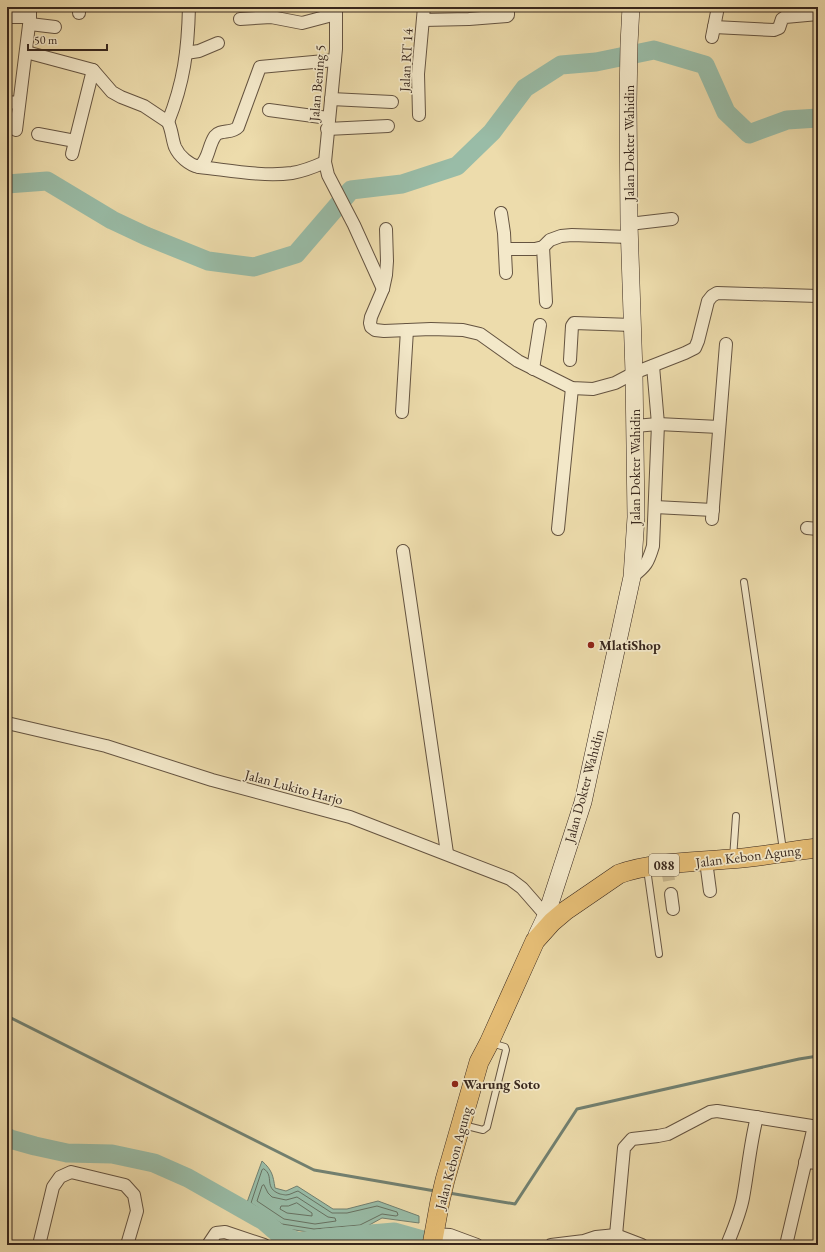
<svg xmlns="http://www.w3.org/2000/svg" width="825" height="1252" viewBox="0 0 825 1252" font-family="'EB Garamond',serif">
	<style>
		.water { fill: #99bca7; stroke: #728070 }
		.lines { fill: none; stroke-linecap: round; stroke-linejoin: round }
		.shore { stroke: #687262; stroke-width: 1 }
		.stream { stroke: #728070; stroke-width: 3 }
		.river { stroke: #99bca7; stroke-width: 19 }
		.minor-tunnel { stroke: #c9b88f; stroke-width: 12; stroke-dasharray: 12 6; stroke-linecap: butt }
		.service-casing { stroke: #655441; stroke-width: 8 }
		.minor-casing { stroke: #655441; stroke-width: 14 }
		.secondary-casing { stroke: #38271d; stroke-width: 18 }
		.primary-casing { stroke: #38271d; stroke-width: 20 }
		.service { stroke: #f3e8c9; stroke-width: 6 }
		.minor { stroke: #f3e8c9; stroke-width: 12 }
		.secondary { stroke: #f3e8c9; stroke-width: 17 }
		.primary { stroke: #e6be76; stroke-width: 19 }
		.poi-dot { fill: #8f2418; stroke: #f3e8c9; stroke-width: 1.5 }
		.labels { text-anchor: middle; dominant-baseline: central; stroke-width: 3.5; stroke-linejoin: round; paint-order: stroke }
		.shield { fill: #f3e8c9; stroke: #706151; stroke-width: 1 }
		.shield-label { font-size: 13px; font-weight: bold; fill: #38271d }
		.street-label { font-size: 14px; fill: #38271d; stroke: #f3e8c9 }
		.poi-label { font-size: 14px; font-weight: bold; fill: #38271d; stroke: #f3e8c9; text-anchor: start }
	</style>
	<rect width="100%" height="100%" fill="#eddcac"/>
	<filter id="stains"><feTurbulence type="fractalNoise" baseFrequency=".005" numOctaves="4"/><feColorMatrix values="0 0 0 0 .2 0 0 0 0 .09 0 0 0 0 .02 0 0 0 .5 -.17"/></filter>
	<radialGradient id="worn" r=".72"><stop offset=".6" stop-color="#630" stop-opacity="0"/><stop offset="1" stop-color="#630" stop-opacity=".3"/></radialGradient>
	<path class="water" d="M262,1161c10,9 11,14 13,27l11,3 11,-5 36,23h14l31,-8 41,15v7l-37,-5 -20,11 -47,4 -34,-5 -35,-23z"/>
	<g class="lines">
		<g class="shore">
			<path d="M264,1169c11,7 -1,19 16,25 0,0 5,1 6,1 4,0 8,-3 12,-4l34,22h15l30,-7 20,6 1,3 -2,1 -14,-2 -22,11 -46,4 -32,-5 -31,-21 11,-33z"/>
			<path d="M264,1185l4,8 4,4 14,3 11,-3 31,20 7,1 1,3 -21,3 -31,-5 -27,-18 5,-15z"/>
			<path d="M297,1203l15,10v3l-25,-3 -7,-4 1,-3h7z"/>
		</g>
		<g class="stream">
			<path d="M7,1016l307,154 121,21"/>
			<path d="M449,1193l66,11 62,-95 222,-50 19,-3"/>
		</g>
		<g class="river">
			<path d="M7,184l40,-3 65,39 34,16 62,25 46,6 42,-13 55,-64 51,-6 55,-18 35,-34 33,-44 36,-23 35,-3 58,-12 51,15 21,47 23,22 38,-14 31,-2"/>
			<path d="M7,1137l3,2 25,7 32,7 45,1 42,9 34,15 76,43 15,13 20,8 26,-4 69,-6 46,13"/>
			<path d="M586,1245c11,-3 19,-3 30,0"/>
		</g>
		<path class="minor-tunnel" d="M667,869l3,17"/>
		<g class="service-casing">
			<g id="service">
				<path d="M744,582l39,268"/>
				<path d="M733,858l3,-42"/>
				<path d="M647,869l12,85"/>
				<path d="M463,1125l20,5 4,-3 19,-77 -1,-3 -14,-4"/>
			</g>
		</g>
		<g class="minor-casing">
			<g id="minor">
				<path d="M336,7v42l-11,113 3,13 26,50 29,64"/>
				<path d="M79,13v-6"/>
				<path d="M7,17h23v-10"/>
				<path d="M240,19l31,-2 31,6 34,-9"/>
				<path d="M423,20l46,-1 38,-3 1,-1v-8"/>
				<path d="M30,24l25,3"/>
				<path d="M714,27l60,3 5,-2 3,-9 3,-2 33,-3"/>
				<path d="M712,37l6,-30"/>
				<path d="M26,52l67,18 19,22 9,5 23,9 24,16c16,-40 20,-72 21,-115"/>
				<path d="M186,53l13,-2 19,-8"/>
				<path d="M331,99l61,3"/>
				<path d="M7,102l12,1"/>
				<path d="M269,110l59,8"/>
				<path d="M419,115l-1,-41 6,-67"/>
				<path d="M168,122c4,8 4,17 7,25 4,9 14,18 24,20 10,-7 9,-21 16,-31 5,-7 17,-2 23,-9l22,-60 75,-7"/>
				<path d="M327,129l61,-3"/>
				<path d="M16,130l14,-113"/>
				<path d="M38,134l37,7"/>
				<path d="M72,154l21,-84"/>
				<path d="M199,167c29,3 64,10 93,6 12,-2 22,-6 33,-11"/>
				<path d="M501,213l3,20 2,40"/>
				<path d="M629,224l43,-5"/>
				<path d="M386,229l1,32 -1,14 -3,14 -12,28 -1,6 1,4 4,3 9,1 47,-2 32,1 17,4 38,27 54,27 21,1 22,-6 19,-10 51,-20 10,-5 3,-7 10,-40 4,-5 5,-3 101,3"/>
				<path d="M543,247l3,55"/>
				<path d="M505,249h30l8,-2 7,-7 11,-4 11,-1 57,2"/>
				<path d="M570,360l2,-34 2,-3 58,2"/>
				<path d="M533,369l7,-44"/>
				<path d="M402,412l5,-82"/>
				<path d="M635,426l23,-2 61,3"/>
				<path d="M655,507l58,3"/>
				<path d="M712,519l14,-175"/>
				<path d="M807,528l11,1"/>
				<path d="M558,529l14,-141"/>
				<path d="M403,551l44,302"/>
				<path d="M632,577c14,-11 16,-14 21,-31l5,-122 -5,-58"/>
				<path d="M7,723l99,23 106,34 138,37 160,62 12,9 28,32"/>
				<path d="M706,861l4,30"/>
				<path d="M671,894l2,15"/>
				<path d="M805,1162l13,1"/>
				<path d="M433,1234l17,1 27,10"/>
				<path d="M616,1235l8,-87 8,-9 26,-3 10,-2 42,-22 7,-1 101,16"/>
				<path d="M39,1245l14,-58 7,-10 11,-5 54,13 9,10 3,16 -10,34"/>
				<path d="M208,1245l8,-12 9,-1 39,13"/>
				<path d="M551,1245l33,-4 12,-4 20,-2 26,10"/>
				<path d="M727,1245c6,-15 13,-31 16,-47 5,-27 7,-54 14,-81"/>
				<path d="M786,1245l28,-119"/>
			</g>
		</g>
		<g class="secondary-casing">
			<path id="secondary" d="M537,935l9,-19 37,-114 49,-225 4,-60 -2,-144 -5,-149 -1,-122 1,-58 2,-37"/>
		</g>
		<g class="primary-casing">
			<path id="primary" d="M432,1245l8,-44 5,-21 34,-118 10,-19 46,-102 17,-19 13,-11 54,-37c32,-12 77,-12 111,-15 30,-2 59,-8 88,-11"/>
		</g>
		<use href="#service" class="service"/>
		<use href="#minor" class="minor"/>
		<use href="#secondary" class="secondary"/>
		<use href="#primary" class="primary"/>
	</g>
	<g class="poi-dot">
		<circle cx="591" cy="645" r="4"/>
		<circle cx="455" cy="1084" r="4"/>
	</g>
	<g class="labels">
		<rect class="shield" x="649" y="854" width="30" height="22" rx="3"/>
		<g class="shield-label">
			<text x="664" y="865">088</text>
		</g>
		<g class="street-label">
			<text transform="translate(406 60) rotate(-87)">Jalan RT 14</text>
			<text transform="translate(317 83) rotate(-85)">Jalan Bening 5</text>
			<text transform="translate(629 143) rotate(-90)">Jalan Dokter Wahidin</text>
			<text transform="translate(635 467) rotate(-90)">Jalan Dokter Wahidin</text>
			<text transform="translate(584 786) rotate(-75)">Jalan Dokter Wahidin</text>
			<text transform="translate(294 787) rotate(15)">Jalan Lukito Harjo</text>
			<text transform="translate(748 856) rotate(-7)">Jalan Kebon Agung</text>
			<text transform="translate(453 1158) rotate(-75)">Jalan Kebon Agung</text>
		</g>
		<g class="poi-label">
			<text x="599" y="645">MlatiShop</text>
			<text x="463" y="1084">Warung Soto</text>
		</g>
	</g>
	<rect width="825" height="1252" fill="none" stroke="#eddcac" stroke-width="24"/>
	<rect x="8" y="8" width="809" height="1236" fill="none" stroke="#38271d" stroke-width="2"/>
	<rect x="12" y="12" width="801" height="1228" fill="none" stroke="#38271d"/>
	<path d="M28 44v6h79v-6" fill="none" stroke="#38271d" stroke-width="2"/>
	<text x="34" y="44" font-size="12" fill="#38271d" stroke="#f3e8c9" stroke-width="3" paint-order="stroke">50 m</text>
	<rect width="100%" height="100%" filter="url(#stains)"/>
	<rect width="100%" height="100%" fill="url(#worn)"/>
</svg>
